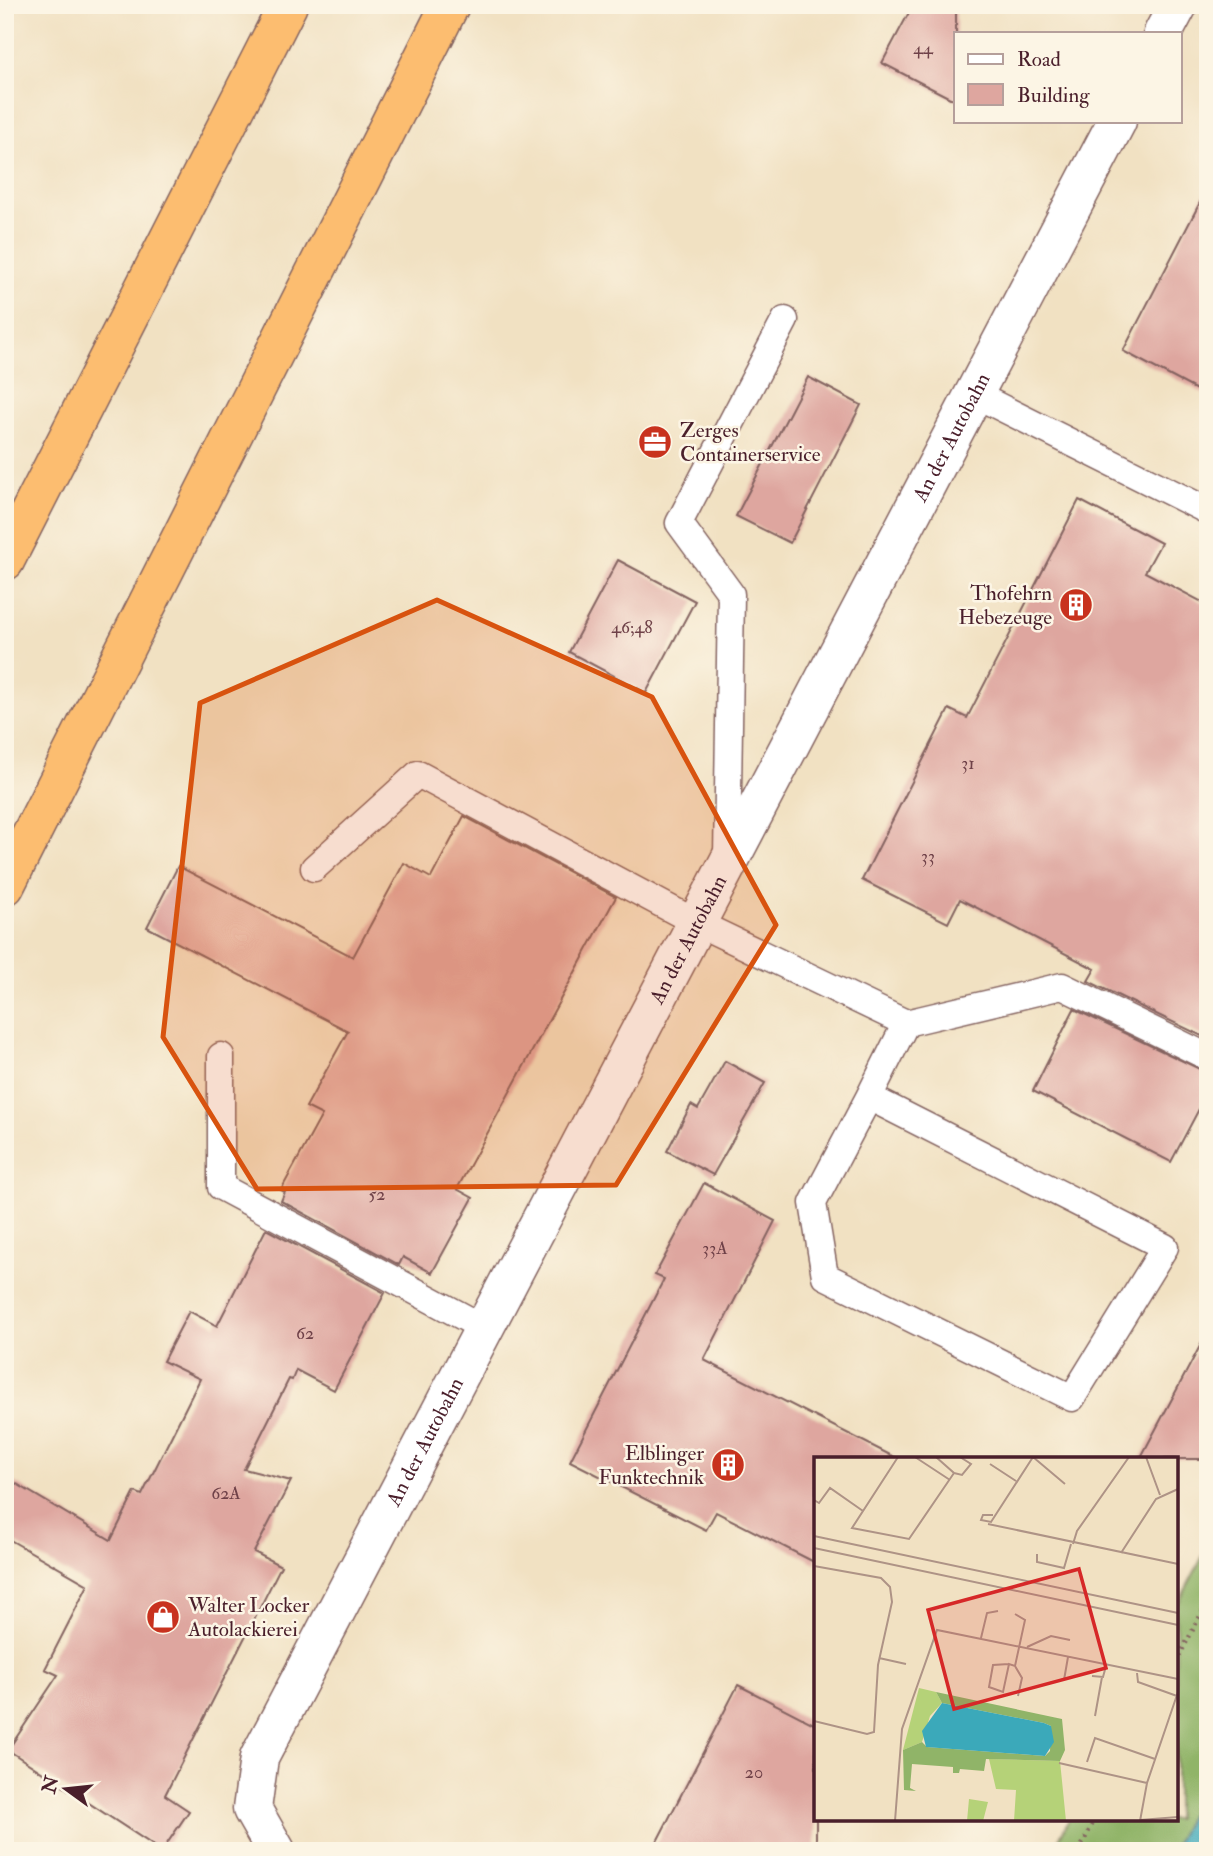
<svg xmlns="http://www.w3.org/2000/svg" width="1213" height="1856" viewBox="0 0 1213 1856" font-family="'IM FELL Double Pica',serif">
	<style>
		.forest { fill: #90b468; stroke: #6d6a4a; stroke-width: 2 }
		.water { fill: #3ba9ba; stroke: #426472; stroke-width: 2 }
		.building { fill: #dea69f }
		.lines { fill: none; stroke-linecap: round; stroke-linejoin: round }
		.service-casing { stroke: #846360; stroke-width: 29 }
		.minor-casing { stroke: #846360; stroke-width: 41 }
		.motorway-casing { stroke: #846360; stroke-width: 41 }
		.path { stroke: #846360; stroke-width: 4.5; stroke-dasharray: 2 5; stroke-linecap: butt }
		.service { stroke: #fff; stroke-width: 26 }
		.minor { stroke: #fff; stroke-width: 38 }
		.motorway { stroke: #fcbd6f; stroke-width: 38 }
		.marked { fill: #d8530f; fill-opacity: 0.2; stroke: #d8530f; stroke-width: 5; stroke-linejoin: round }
		.labels { text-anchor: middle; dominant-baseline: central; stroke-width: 5; stroke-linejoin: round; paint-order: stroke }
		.number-label { font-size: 18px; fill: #6f4148 }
		.poi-label { font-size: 21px; fill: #4a1f2b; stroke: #fcf5e5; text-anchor: start }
		.street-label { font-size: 21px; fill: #4a1f2b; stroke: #fcf5e5 }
		.inset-road { fill: none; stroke: #ae9386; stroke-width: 2 }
		.view { fill: #d62828; fill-opacity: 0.15; stroke: #d62828; stroke-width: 3.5 }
		.inset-edge { fill: none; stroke: #4a1f2b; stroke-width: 3.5 }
	</style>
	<rect width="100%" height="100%" fill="#fcf5e5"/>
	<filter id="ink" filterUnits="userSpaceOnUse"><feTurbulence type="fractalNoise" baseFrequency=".0143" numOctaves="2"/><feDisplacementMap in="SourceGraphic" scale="14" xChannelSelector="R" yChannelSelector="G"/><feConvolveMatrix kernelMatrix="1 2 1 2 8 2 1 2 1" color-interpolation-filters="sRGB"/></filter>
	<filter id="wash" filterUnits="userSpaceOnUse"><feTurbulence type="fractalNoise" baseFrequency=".00686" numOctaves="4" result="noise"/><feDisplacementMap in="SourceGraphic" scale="28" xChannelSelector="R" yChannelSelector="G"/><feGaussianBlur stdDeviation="1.57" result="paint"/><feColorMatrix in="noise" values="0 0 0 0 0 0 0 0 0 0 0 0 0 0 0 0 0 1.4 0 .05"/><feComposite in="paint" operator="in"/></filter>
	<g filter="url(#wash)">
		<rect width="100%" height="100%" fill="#f1e1c2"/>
		<path class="forest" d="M1208,1546v230l-36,75h-119l16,-32h107v-211z"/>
		<path class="water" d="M1208,1776v75h-36z"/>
		<g id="blocks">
			<g class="building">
				<path d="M913,5h43v96l-74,-38z"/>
				<path d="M1208,187v209l-85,-45z"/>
				<path d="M808,377l53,28 -71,138 -54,-27z"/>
				<path d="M1079,500l82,43 -16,29 63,33v434l-120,-58 7,-12 -135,-70 -12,24 -86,-43 87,-171 18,9z"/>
				<path d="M618,560l77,41 -49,92 -77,-41z"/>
				<path d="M464,816l152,81 -159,292 16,9 -41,75 -29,-16 -4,8 -118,-64 4,-9 -4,-2 41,-75 -16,-8 42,-76 -201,-104 31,-61 175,91 51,-94 27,15z"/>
				<path d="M1074,1009l134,64v19l-37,70 -138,-71z"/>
				<path d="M725,1061l40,22 -52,92 -46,-24 24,-46 7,4z"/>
				<path d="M704,1183l71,38 -71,139 194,99h-82v104l-100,-51 -10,18 -136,-69 94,-182 -9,-4z"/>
				<path d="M266,1229l119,64 -51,97 -38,-20 -4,10 -3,-1 -45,90 47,12 -37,71 27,14 -116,229 24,16 -27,40 -154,-101 50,-75 -13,-6 43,-84 -83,-48v-60l106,63 24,-48 7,3 58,-116 -37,-18 26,-50 28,15z"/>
				<path d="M1208,1331v128h-68z"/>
				<path d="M738,1685l78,40v126h-164z"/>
			</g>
		</g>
	</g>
	<g filter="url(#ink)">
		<use href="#blocks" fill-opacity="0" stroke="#846360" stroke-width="2"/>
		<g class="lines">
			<g class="service-casing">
				<g id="service">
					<path d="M974,394l234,117"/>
					<path d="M727,857l4,-263 -52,-71 106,-203"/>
					<path d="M314,868l104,-94 279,149 209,100 -37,74 296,150 -93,151 -247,-122 -12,-73 56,-106"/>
					<path d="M906,1023l156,-37 146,71"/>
					<path d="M221,1056v131l263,141"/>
				</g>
			</g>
			<g class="minor-casing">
				<g id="minor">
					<path d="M1163,33l15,-28"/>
					<path id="s1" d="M276,1851l-24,-42 7,-51 858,-1637"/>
				</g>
			</g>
			<g class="motorway-casing">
				<g id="motorway">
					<path d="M5,561l283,-556"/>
					<path d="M5,886l445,-881"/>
				</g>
			</g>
			<g class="path">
				<path d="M1176,1662l32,-61"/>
				<path d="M1079,1851l16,-32"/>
			</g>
			<use href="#service" class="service"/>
			<use href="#minor" class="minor"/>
			<use href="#motorway" class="motorway"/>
		</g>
	</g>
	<path class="marked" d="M437,600l215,97 124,228 -160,260 -359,4 -94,-152 37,-334z"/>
	<defs>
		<g id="office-disc" transform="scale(1.75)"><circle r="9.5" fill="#c8321e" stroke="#fcf5e5"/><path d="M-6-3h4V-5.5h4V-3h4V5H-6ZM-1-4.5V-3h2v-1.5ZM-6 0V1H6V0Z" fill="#fff"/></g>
		<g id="building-disc" transform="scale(1.75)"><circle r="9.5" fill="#c8321e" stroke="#fcf5e5"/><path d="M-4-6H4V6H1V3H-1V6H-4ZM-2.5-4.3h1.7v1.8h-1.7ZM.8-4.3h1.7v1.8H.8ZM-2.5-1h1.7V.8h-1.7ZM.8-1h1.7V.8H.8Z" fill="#fff"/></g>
		<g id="shop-disc" transform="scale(1.75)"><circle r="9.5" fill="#c8321e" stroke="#fcf5e5"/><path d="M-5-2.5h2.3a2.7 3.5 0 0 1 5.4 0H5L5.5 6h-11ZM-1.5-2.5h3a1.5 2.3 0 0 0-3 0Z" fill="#fff"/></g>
	</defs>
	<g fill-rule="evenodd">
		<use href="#office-disc" x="655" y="442"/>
		<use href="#building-disc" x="1076" y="605"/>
		<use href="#building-disc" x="728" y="1465"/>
		<use href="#shop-disc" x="163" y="1617"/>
	</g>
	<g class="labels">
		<g class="number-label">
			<text x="923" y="48">44</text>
			<text x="632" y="627">46;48</text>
			<text x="968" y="763">31</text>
			<text x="928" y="856">33</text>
			<text x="377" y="1194">52</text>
			<text x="715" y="1248">33A</text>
			<text x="305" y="1333">62</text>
			<text x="226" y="1493">62A</text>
			<text x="754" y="1772">20</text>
		</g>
		<g class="poi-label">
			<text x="680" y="430">Zerges<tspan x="680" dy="24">Containerservice</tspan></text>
			<text x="1052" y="593" text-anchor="end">Thofehrn<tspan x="1052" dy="24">Hebezeuge</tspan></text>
			<text x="704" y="1453" text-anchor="end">Elblinger<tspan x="704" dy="24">Funktechnik</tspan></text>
			<text x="188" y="1605">Walter Locker<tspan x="188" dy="24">Autolackierei</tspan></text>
		</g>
		<g class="street-label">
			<text stroke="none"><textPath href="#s1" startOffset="1591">An der Autobahn</textPath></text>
			<text stroke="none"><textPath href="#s1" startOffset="1024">An der Autobahn</textPath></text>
			<text stroke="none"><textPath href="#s1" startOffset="457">An der Autobahn</textPath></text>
		</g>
	</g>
	<g transform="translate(814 1457)">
		<rect width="364" height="364" fill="#f1e1c2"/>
		<path d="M105,231l17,4 6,11 -12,13 -8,26 -19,8zM175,302l71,2 6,60h-52l2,-31 -20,-1zM155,342l19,3 -5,19h-16z" fill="#b5d278"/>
		<path d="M122,235l126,27 3,31 -5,11 -74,-2 -2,12 -24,-2 -1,4h-6v-6l-41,-3 -2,24 6,3 -12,-1 -1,-40 19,-8 5,5 118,9 5,-5 1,-25 -7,-3 -102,-20z" fill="#90b468"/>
		<path d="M128,246l102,20 7,3 3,16 -9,14 -119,-9 -4,-16z" fill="#3ba9ba"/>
		<path class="inset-road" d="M84,0l-46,71 57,11 45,-66 -18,-16M101,0l35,23M219,0l32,27M332,0l14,38M176,7l26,17M140,16l8,2 9,-11 -11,-7M0,43l5,3 11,-15 33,23M179,58h-10l-2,5 10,2 42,-65M174,67l190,40M0,79l364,77M259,87l4,-13 52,-74M0,91l364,77M307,96l35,-54 22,-10M223,97v8l27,6 7,-24M0,109l67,12 9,9 2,15 -14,63 -4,67 -7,2 -53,-13M167,181l6,-25 11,-2M213,190l24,-11 19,4M65,201l27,6M195,207l-16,1 -4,22 14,5 6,-28 6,2 10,-46 -10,-6M201,209l7,12 -4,18M323,216l1,9 39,14M278,219l11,1 3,-11M250,223l4,-23M281,259l7,-39M273,305l8,-24 60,21M245,306l88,20M326,363l38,-3M81,364l7,-92 35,-99 241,49M326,364l7,-38 31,-91"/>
		<path class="view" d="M265,112l27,99 -152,41 -26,-99z"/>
		<rect width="364" height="364" class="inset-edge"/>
	</g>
	<rect width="1213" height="1856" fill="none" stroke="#fcf5e5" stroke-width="28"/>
	<rect x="954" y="32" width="228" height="91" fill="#fcf5e5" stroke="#b59f9b" stroke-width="2"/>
	<rect x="968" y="54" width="35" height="10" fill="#ffffff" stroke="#b59f9b" stroke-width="2"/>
	<text x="1017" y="66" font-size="21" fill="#4a1f2b">Road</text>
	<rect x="968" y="84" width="35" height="21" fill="#dea69f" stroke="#b59f9b" stroke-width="2"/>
	<text x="1017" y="102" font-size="21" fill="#4a1f2b">Building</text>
	<g transform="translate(66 1789) rotate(285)" stroke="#fcf5e5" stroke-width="5" paint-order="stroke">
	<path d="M0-5L12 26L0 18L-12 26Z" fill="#4a1f2b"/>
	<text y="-10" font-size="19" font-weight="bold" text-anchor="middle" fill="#4a1f2b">N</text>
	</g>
</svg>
